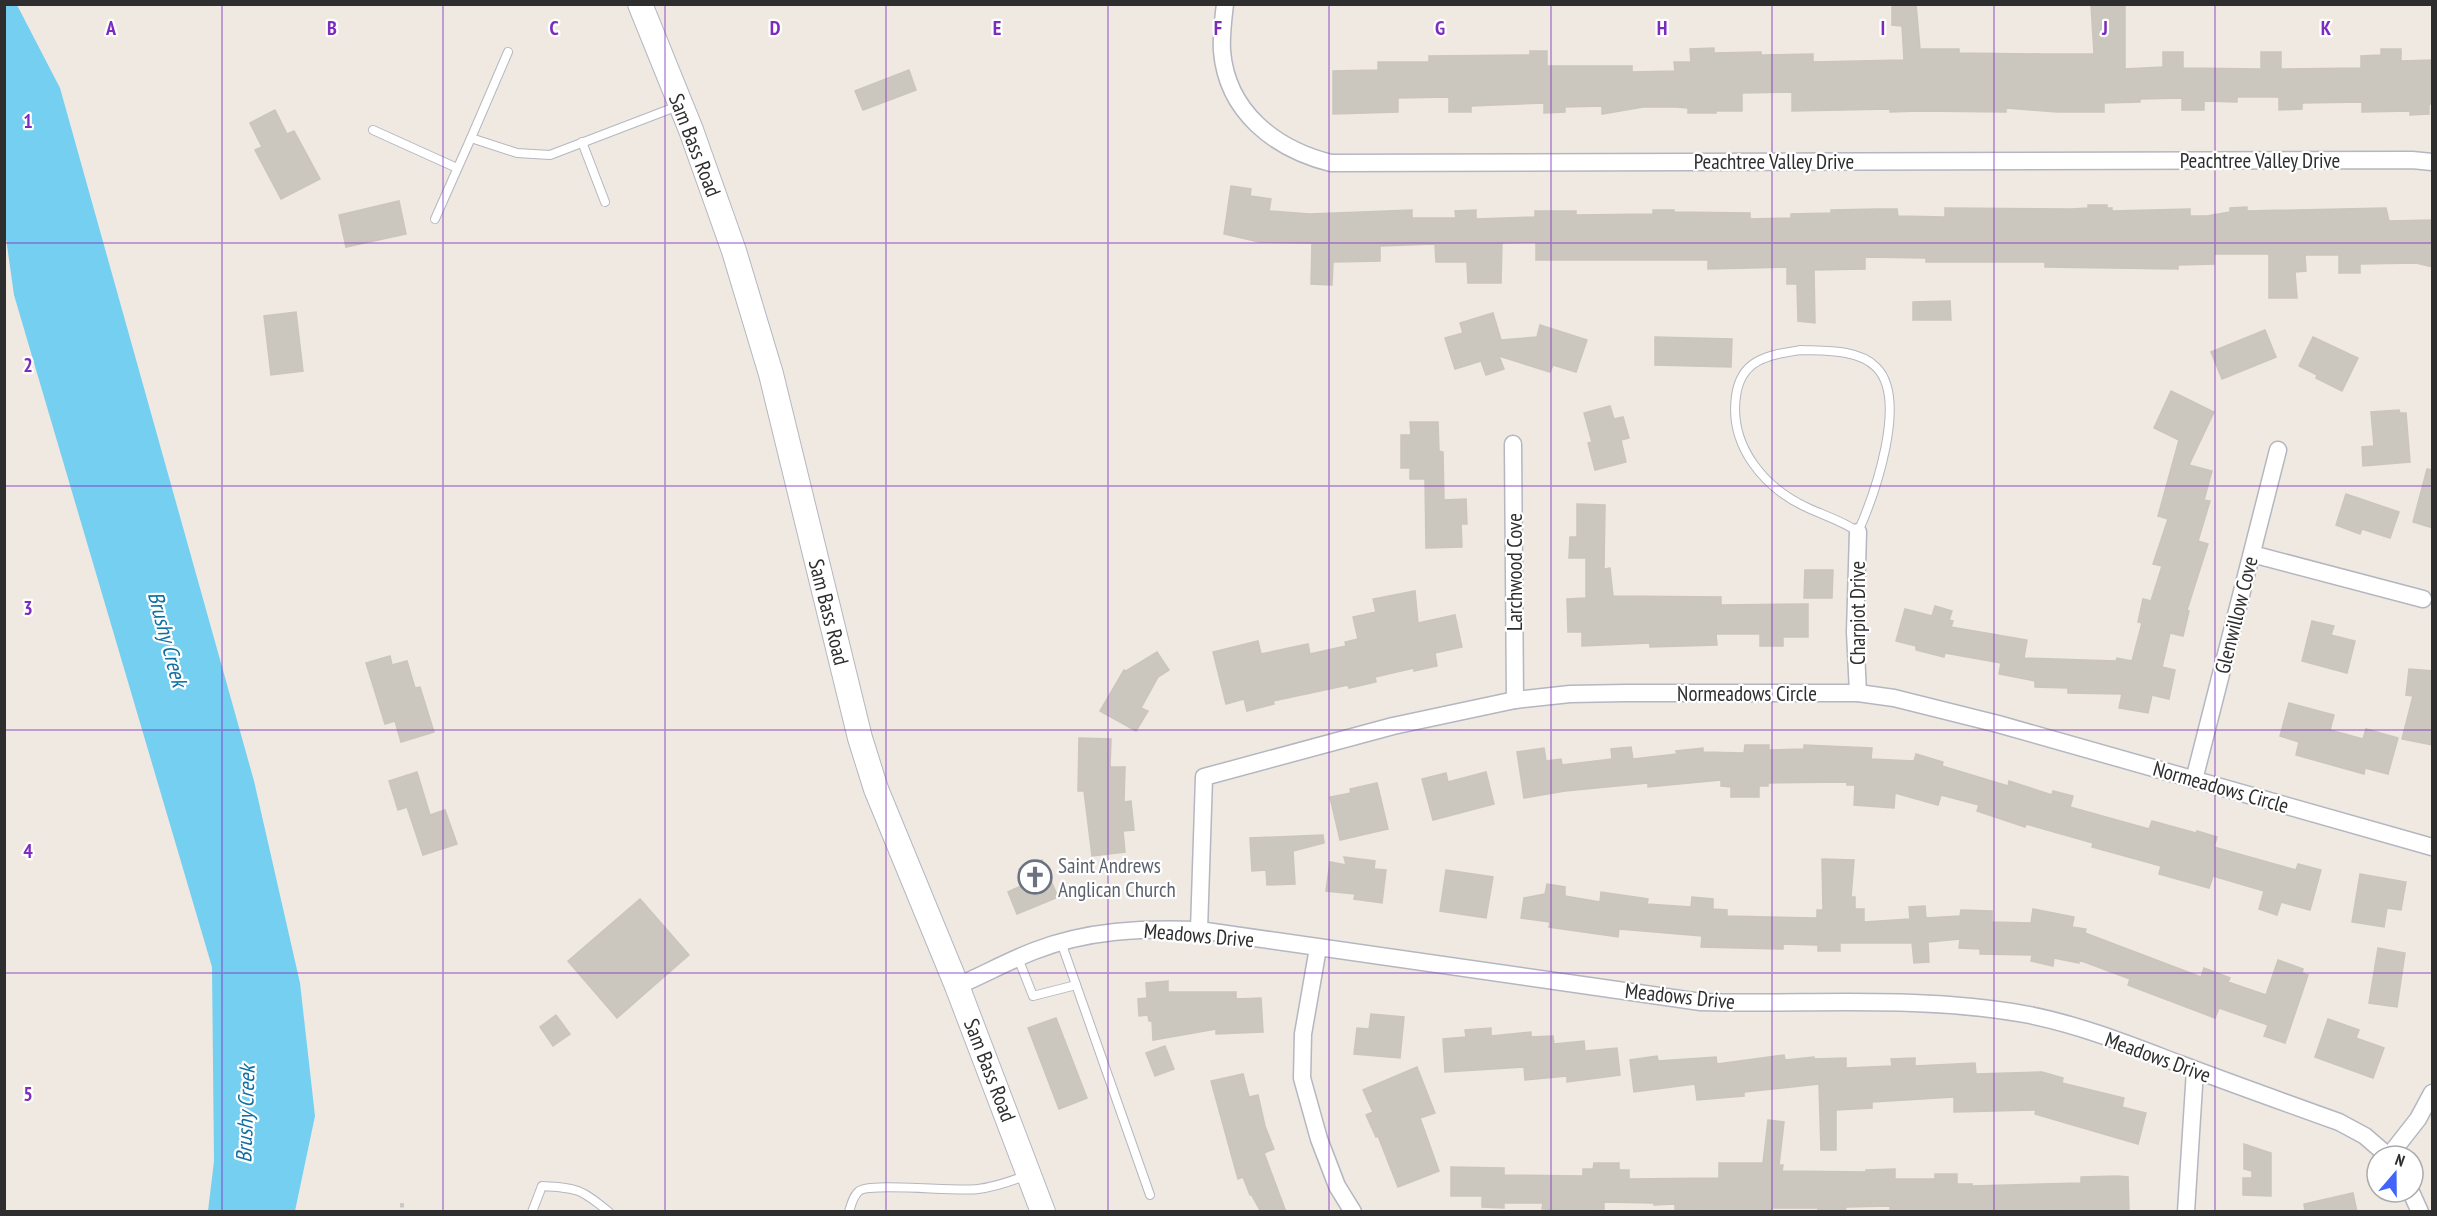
<svg xmlns="http://www.w3.org/2000/svg" width="2437" height="1216" viewBox="0 0 2437 1216" font-family="'PT Sans Narrow',sans-serif">
	<style>
		.water { fill: #75cff0 }
		.building { fill: #cbc7bf; stroke: #cbc5ba; stroke-width: 1.5 }
		.lines { fill: none; stroke-linecap: round; stroke-linejoin: round }
		.lane-casing { stroke: #b4b7c1; stroke-width: 10 }
		.street-casing { stroke: #b4b7c1; stroke-width: 19 }
		.secondary-casing { stroke: #b4b7c1; stroke-width: 26 }
		.path { stroke: #c9c9c9; stroke-width: 4; stroke-dasharray: 4.5 3; stroke-linecap: butt }
		.lane { stroke: #fff; stroke-width: 8 }
		.street { stroke: #fff; stroke-width: 16 }
		.secondary { stroke: #fff; stroke-width: 24 }
		.grid { fill: none; stroke: #7b2cbf; stroke-width: 1.5; stroke-opacity: 0.55 }
		.labels { text-anchor: middle; dominant-baseline: central; stroke-width: 4.5; stroke-linejoin: round; paint-order: stroke }
		.street-label { font-size: 21px; fill: #2e2e2e; stroke: #fff }
		.worship-label { font-size: 21px; fill: #5b616d; stroke: #fff; text-anchor: start }
		.water-label { font-size: 22px; font-style: italic; fill: #0d6fa3; stroke: #fff }
		.grid-label { font-size: 20px; text-anchor: middle; font-weight: bold; fill: #7b2cbf; stroke: #fff; stroke-width: 4.5; stroke-linejoin: round; paint-order: stroke }
	</style>
	<rect width="100%" height="100%" fill="#efe9e1"/>
	<path class="water" d="M4,5h13l43,83 194,693 46,202 15,133 -20,95h-87l6,-50 -2,-194 -198,-672 -10,-71z"/>
	<g class="building">
		<path d="M1892,4h24l4,45h39v4l84,1h51l-3,-50h34v65l38,-2v-15h20v16l78,1v-17h20v17l80,-1v-12l20,-1v-6h20v12l32,-1v44h-4v10l-19,1v-4l-48,1v-10l-60,1v6l-23,1v-13h-42v5l-33,-1v9h-22v-12l-42,1v3l-36,1v9h-47l-51,-4v4l-86,-1 -30,1v-3l-98,2v-19l-50,1v18h-26v2h-28v-5l-12,-1h-33l-41,7v-8l-37,1v5l-21,1v-10l-73,3v6h-22v-15l-51,1v14l-65,2v-43l45,-1v-8h51v-6l101,-1v-4h17v15h85v6l43,-1 -1,-9h17l-1,-13 24,-1v5l47,-1v3l52,-1v8l91,-2 -2,-34 -10,-1z"/>
		<path d="M909,70l7,20 -53,20 -8,-19z"/>
		<path d="M275,110l12,24 7,-3 26,48 -39,20 -26,-49 7,-3 -12,-24z"/>
		<path d="M1231,186l20,3 -1,7 21,3 -2,12 41,3 102,-4v8h44l-1,-7 21,-1v9l59,-2v-6h41v4l77,-1v-4h21v2l76,1v6l41,-1v-4l40,-1v-3l47,-1h19l1,7 47,1v-9l127,1 16,-1v-3h19v3h5v3l78,-2v7h17l23,-4v-4l17,-1v4l139,-3 3,13 44,-1v47l-17,-4 -56,1v9h-21v-18h-34l1,16 -11,1 2,26h-28v-44h-55v10l-36,1v4l-133,-2v-5h-119v-4l-61,-1v12l-51,1 1,53 -17,-2 -1,-37h-10v-17l-79,2v-9h-172v-18l-34,1 -1,40h-33l-1,-21h-31l-1,-18 -55,2v15l-47,1 -1,23 -21,-1 1,-41 -53,-1 -35,-8z"/>
		<path d="M399,201l7,33 -60,13 -7,-32z"/>
		<path d="M1950,301l1,19h-38v-18z"/>
		<path d="M296,312l7,59 -32,4 -7,-59z"/>
		<path d="M1493,313l8,27 36,-3 3,-12 47,15 -11,32 -23,-7 -3,7 -51,-16 5,13 -18,6 -5,-14 -26,8 -10,-31 18,-5 -3,-10z"/>
		<path d="M2265,330l11,27 -54,22 -11,-27z"/>
		<path d="M1655,337l77,2 -1,28 -76,-2z"/>
		<path d="M2313,337l45,21 -16,33 -26,-13 1,-3 -18,-9z"/>
		<path d="M2171,391l43,21 -25,53 23,6 -8,29 6,1 -12,40 10,3 -21,66 2,1 -6,25 -13,-3 -8,34 13,3 -6,29 -17,-4 -4,18 -29,-5 3,-14 -54,-1v-5l-33,-1v-6l-36,-7 2,-11 -56,-10 -1,4 -28,-7v-4l-20,-5 9,-32 27,7 3,-10 17,5 -3,9 4,1 -2,6 76,13 -3,18 92,3 1,-3 15,3 10,-38 -4,-1 5,-23 8,2 11,-35 -9,-2 15,-45 -10,-3 21,-76 -25,-12z"/>
		<path d="M1610,406l4,13 9,-2 6,21 -8,2 5,22 -31,8 -7,-27 4,-1 -8,-29z"/>
		<path d="M2399,410l1,3h6l4,49 -47,4 -1,-19 12,-1 -3,-34z"/>
		<path d="M1410,422h28l1,29 4,1 1,48 22,-1 1,25h-6l1,23 -36,1 -1,-69h-15v-11h-9v-33h10z"/>
		<path d="M2427,469l6,1v58l-20,-6z"/>
		<path d="M2346,494l53,18 -9,26 -28,-9 -2,5 -24,-9z"/>
		<path d="M1577,504l28,1 -1,64 6,-1 3,28 108,1v8l87,-1v33h-25v9h-23v-12h-44l1,11 -67,2v-4l-68,3v-14h-14l-1,-33 19,-1v-40h-17l1,-21h7z"/>
		<path d="M1805,570h28l-1,28h-28z"/>
		<path d="M1415,591l3,32 37,-8 7,32 -27,6 2,13 -23,5v-3l-39,9 1,5 -27,6 -1,-3 -75,16 1,3 -27,7 -3,-12 -18,5 -13,-52 45,-11 3,13 47,-10 2,10 36,-8 -1,-4 13,-3 -5,-22 23,-5 -3,-13z"/>
		<path d="M2312,621l22,5 -3,9 24,6 -8,32 -45,-12z"/>
		<path d="M1157,652l12,18 -11,7 -17,31 7,3 -12,20 -36,-20 24,-41 2,1z"/>
		<path d="M390,656l2,9 15,-4 8,27 5,-1 14,45 -33,10 -6,-21 -10,3 -19,-61z"/>
		<path d="M2409,669l24,2v74l-31,-6 11,-43 -7,-1z"/>
		<path d="M2289,703l45,12 -4,15 33,9 3,-10 32,9 -10,36 -23,-6 -1,6 -68,-19 3,-13 -19,-6z"/>
		<path d="M1079,738l32,1 -1,28h15l-1,35 7,-1 3,29 -11,1 2,21 -33,4 -8,-65h-6z"/>
		<path d="M1745,745h24v5l35,-1v-4l68,3 -1,11 43,2 2,-7 27,8 -1,4 66,20 1,-5 43,14 1,-4 20,5 -3,11 79,22 3,-8 44,12 1,-2 20,6 -3,10 82,23 2,-6 23,6 -11,40 -29,-8 -4,13 -18,-6 5,-18 -51,-15 -4,12 -50,-14 2,-8 -69,-19 1,-4 -67,-19 -1,3 -48,-16 2,-6 -38,-10 -3,10 -43,-12 -1,15 -40,-3 1,-20h-8v-3l-79,1v3h-9v11h-28v-10l-10,-1v-6l-73,7v-4l-83,8 -41,7 -7,-46 27,-4 2,13 15,-2 1,6 50,-6 -1,-10 20,-2 2,12 44,-5 -1,-3 27,-3v4l41,1z"/>
		<path d="M417,772l13,43 15,-5 12,34 -34,11 -16,-48 -9,3 -9,-29z"/>
		<path d="M1486,772l8,32 -61,16 -11,-41 24,-6 2,9z"/>
		<path d="M1377,783l11,46 -48,11 -10,-43 21,-4 -1,-4z"/>
		<path d="M1323,835l1,8 -31,8 2,33 -28,1 -1,-15 -14,1 -2,-33z"/>
		<path d="M1344,857l31,4 -1,8 12,1 -4,33 -28,-4 1,-5 -29,-3 4,-29 16,3z"/>
		<path d="M1822,859l32,1 -3,37h4v12h9v13l46,-3 -1,-12 16,-1 1,12 34,-2 1,-6 31,1v11l39,1 2,-14 41,8 -2,10 14,2 -1,4 116,44 3,-9 26,10 -2,4 38,13 12,-35 25,9 -1,4 6,2 -23,68 -21,-7 4,-11 -49,-17 -4,10 -87,-33 2,-6 -51,-19v3l-25,-5 -1,8 -22,-5 1,-6 -52,-1v-5l-21,-1 1,-9 -32,3 1,20 -15,1 -2,-20h-72v8h-22v-6l-35,-1v5l-82,-2 1,-11 -83,-7 -1,8 -69,-10 1,-5 -29,-4 3,-20 21,-4 2,-10 18,3v9l35,6 1,-10 47,7 -1,5 44,3 1,-10 21,2v10l14,1v6l90,2v-8h6z"/>
		<path d="M1042,860l16,37 -41,17 -9,-22 17,-8 -6,-15z"/>
		<path d="M1446,870l47,7 -7,41 -46,-7z"/>
		<path d="M2360,874l46,8 -5,28 -14,-2 -3,19 -32,-5z"/>
		<path d="M640,899l49,56 -72,63 -49,-57z"/>
		<path d="M2378,948l27,5 -8,54 -28,-4z"/>
		<path d="M1168,981v11h68v7l25,-1 2,34 -47,2v-5l-63,11 -1,-19h-3l-1,-6 -9,1 -1,-17 9,-1 -1,-15z"/>
		<path d="M1371,1014l33,3 -4,41 -46,-4 3,-26 12,1z"/>
		<path d="M556,1015l14,19 -17,12 -13,-19z"/>
		<path d="M1056,1018l31,80 -28,11 -31,-81z"/>
		<path d="M2328,1019l31,11 -3,8 28,10 -11,30 -58,-21z"/>
		<path d="M1491,1028v8l40,-4v5l22,-1 1,8 30,-3 1,10 32,-3 3,27 -53,7v-6l-42,4 -1,-13 -79,5 -2,-33 23,-2 -1,-7z"/>
		<path d="M1165,1046l9,23 -19,7 -9,-23z"/>
		<path d="M1784,1055l1,5 29,-3v2l32,-1v10l46,-2 -1,-7 24,-1v8l60,-3 1,11 66,-2 21,6 -1,5 62,15 -2,9 24,6 -8,31 -103,-30 1,-4 -82,2v-15l-82,5v6l-36,2v40h-15l-2,-66 -75,8v4l-47,4 -2,-16 -61,8 -4,-32 27,-4 1,5 58,-4 1,7z"/>
		<path d="M1417,1067l18,46 -15,5 19,53 -41,16 -20,-51 -2,1 -10,-22 7,-3 -10,-22z"/>
		<path d="M1243,1074l6,23 9,-2 7,31 9,23 -10,4 22,59h-25l-10,-18 -1,1 -7,-18 -5,2 -27,-98z"/>
		<path d="M1768,1120l16,2 -5,43h4l-1,6 84,1v-2l29,-1v10h40v-5h22v10h15v2l109,-3v-6l37,-1 10,1 1,33 -239,2v-6l-44,1 -1,5h-27v-4h-46v4h-6l-91,-2v-6l-21,1v-2l-50,-1v9l-62,-2 1,-6h-39v5l-22,-1v-11h-31v-29l53,1v7l79,1v-7h10l1,-6h25v7h10v9l90,-1v-15h44z"/>
		<path d="M2244,1144l27,9v43l-28,-1v-17h9v-7l-8,-2z"/>
		<path d="M2353,1193l4,19h-52l-1,-8z"/>
	</g>
	<g class="lines">
		<g class="lane-casing">
			<g id="lane">
				<path d="M508,52l-37,86 46,15 33,2 128,-49"/>
				<path d="M373,130l84,38"/>
				<path d="M582,142l23,60"/>
				<path d="M435,219l36,-81"/>
				<path d="M1801,350c24,1 57,-1 75,17 33,32 -2,129 -18,165 -15,-11 -33,-16 -50,-24 -44,-20 -79,-62 -72,-112 5,-38 34,-41 65,-46z"/>
				<path d="M1061,942l89,253"/>
				<path d="M1018,958l15,38 43,-11"/>
				<path d="M532,1212l10,-26c36,2 39,3 67,26"/>
				<path d="M849,1212c2,-7 4,-16 10,-21 11,-9 96,1 119,-2 16,-2 34,-8 49,-14"/>
			</g>
		</g>
		<g class="street-casing">
			<g id="street">
				<path d="M1225,4c-2,16 -4,32 -3,47 5,61 53,98 109,112l1081,-3 20,2"/>
				<path d="M1513,444l2,256"/>
				<path d="M1858,532l-3,100 3,61"/>
				<path d="M2252,554l171,45"/>
				<path d="M2194,780l84,-330"/>
				<path d="M1199,930l5,-153 189,-51 122,-26 55,-6 56,-1h232l36,5 104,26 434,123"/>
				<path d="M1318,948l-15,86 -1,44 17,61 18,47 16,26"/>
				<path d="M957,986c26,-11 51,-25 77,-35 53,-21 109,-23 165,-21l502,72c107,3 217,-7 323,12 54,10 106,31 156,50 53,20 106,39 159,58l26,14 23,20"/>
				<path d="M2389,1156l29,-37 14,-26"/>
				<path d="M2411,1192l9,20"/>
				<path d="M2186,1212l9,-142"/>
			</g>
		</g>
		<g class="secondary-casing">
			<path id="secondary" d="M640,4l51,126 43,121 37,123 89,364 16,51 81,197 86,226"/>
		</g>
		<path class="path" d="M402,1203v9"/>
		<use href="#lane" class="lane"/>
		<use href="#street" class="street"/>
		<use href="#secondary" class="secondary"/>
	</g>
	<path class="grid" d="M222,4v1208M443,4v1208M665,4v1208M886,4v1208M1108,4v1208M1329,4v1208M1551,4v1208M1772,4v1208M1994,4v1208M2215,4v1208M4,243h2428M4,486h2428M4,730h2428M4,973h2428"/>
	<defs>
		<g id="church-ring" transform="scale(1.725)"><circle r="9.5" fill="#fff" stroke="#6b7280" stroke-width="1.5"/><path d="M-1.2-6h2.4v3.5h3.3v2.4h-3.3V6h-2.4V-.1h-3.3v-2.4h3.3Z" fill="#6b7280"/></g>
	</defs>
	<g fill-rule="evenodd">
		<use href="#church-ring" x="1035" y="877"/>
	</g>
	<g class="labels">
		<g class="street-label">
			<text transform="translate(695 145) rotate(69)">Sam Bass Road</text>
			<text x="2260" y="160">Peachtree Valley Drive</text>
			<text x="1774" y="161">Peachtree Valley Drive</text>
			<text transform="translate(1514 572) rotate(-90)">Larchwood Cove</text>
			<text transform="translate(829 612) rotate(76)">Sam Bass Road</text>
			<text transform="translate(1857 613) rotate(-90)">Charpiot Drive</text>
			<text transform="translate(2236 615) rotate(-76)">Glenwillow Cove</text>
			<text x="1747" y="693">Normeadows Circle</text>
			<text transform="translate(2221 787) rotate(16)">Normeadows Circle</text>
			<text transform="translate(1199 935) rotate(5)">Meadows Drive</text>
			<text transform="translate(1680 996) rotate(6)">Meadows Drive</text>
			<text transform="translate(2158 1057) rotate(20)">Meadows Drive</text>
			<text transform="translate(990 1070) rotate(69)">Sam Bass Road</text>
		</g>
		<g class="worship-label">
			<text x="1058" y="865">Saint Andrews<tspan x="1058" dy="24">Anglican Church</tspan></text>
		</g>
		<g class="water-label">
			<text transform="translate(168 639) rotate(75)">Brushy Creek</text>
			<text transform="translate(245 1114) rotate(-88)">Brushy Creek</text>
		</g>
	</g>
	<g class="grid-label">
		<text x="111" y="35">A</text>
		<text x="332" y="35">B</text>
		<text x="554" y="35">C</text>
		<text x="775" y="35">D</text>
		<text x="997" y="35">E</text>
		<text x="1218" y="35">F</text>
		<text x="1440" y="35">G</text>
		<text x="1662" y="35">H</text>
		<text x="1883" y="35">I</text>
		<text x="2105" y="35">J</text>
		<text x="2326" y="35">K</text>
		<text x="28" y="128">1</text>
		<text x="28" y="372">2</text>
		<text x="28" y="615">3</text>
		<text x="28" y="858">4</text>
		<text x="28" y="1101">5</text>
	</g>
	<rect width="2437" height="1216" fill="none" stroke="#2e2e2e" stroke-width="12"/>
	<g transform="translate(2395 1174) rotate(20)"><circle r="28" fill="#ffffff" stroke="#ababab" stroke-width="1.5"/>
	<path d="M0-4.5L10 22L0 15L-10 22Z" fill="#4264fb"/>
	<text y="-9" font-size="16" font-weight="bold" text-anchor="middle" fill="#2e2e2e">N</text>
	</g>
</svg>
